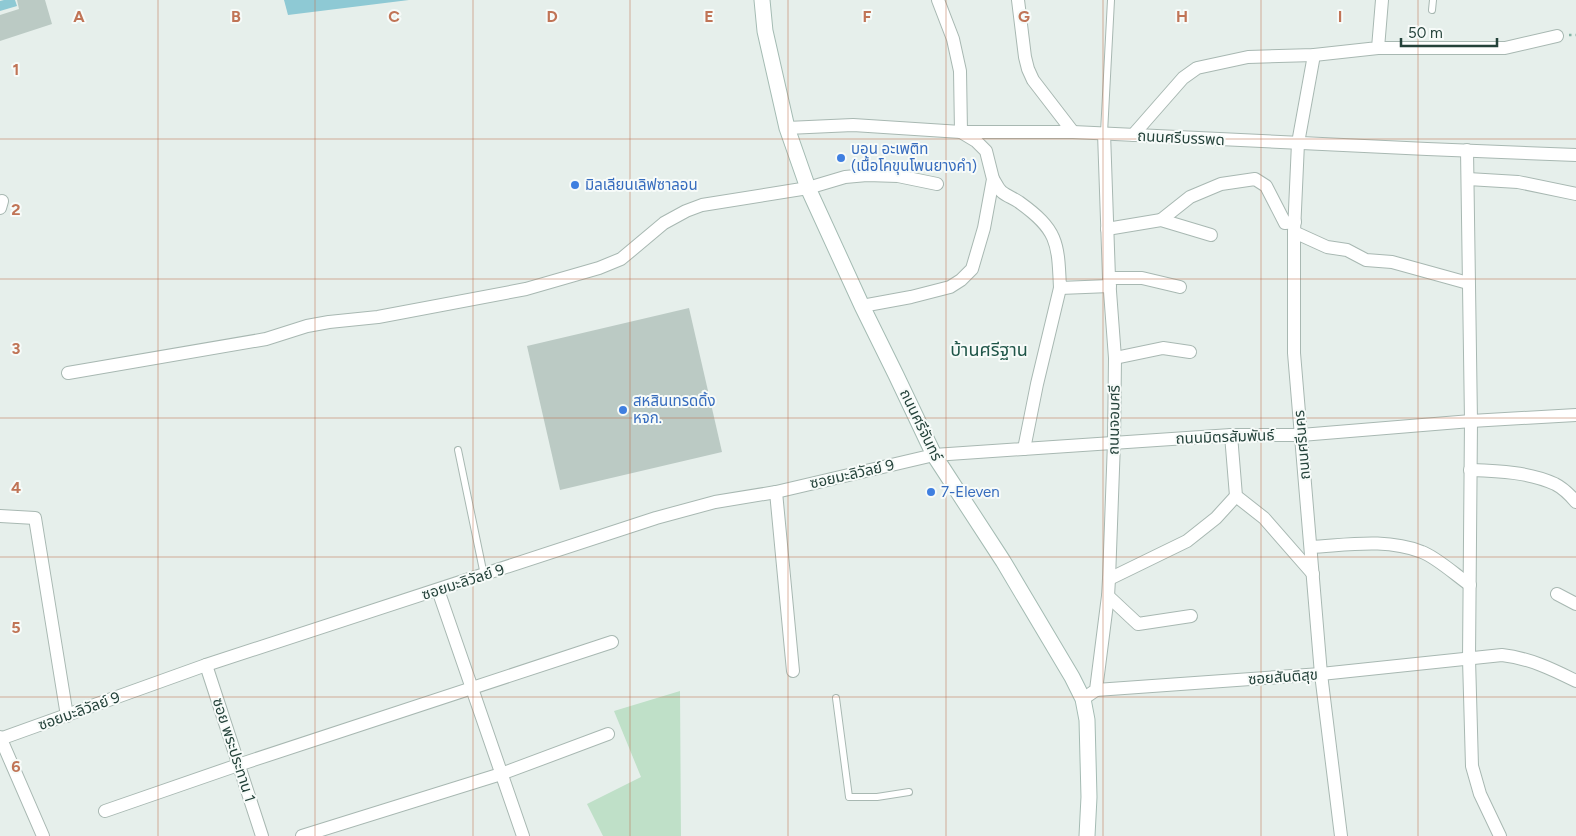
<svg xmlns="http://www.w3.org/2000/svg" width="1576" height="836" viewBox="0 0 1576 836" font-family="Figtree,'Noto Sans Thai',sans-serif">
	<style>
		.green { fill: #bfe0c8 }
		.water { fill: #8ec9d4 }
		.building { fill: #bbcac4 }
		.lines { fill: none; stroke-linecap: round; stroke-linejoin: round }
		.lane-casing { stroke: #a8b8b2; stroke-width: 8 }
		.street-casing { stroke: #a8b8b2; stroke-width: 14 }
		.secondary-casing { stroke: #a4bbb3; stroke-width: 17 }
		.path { stroke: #86b3a5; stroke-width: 2.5; stroke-dasharray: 2.5 4; stroke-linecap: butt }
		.lane { stroke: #fff; stroke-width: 6 }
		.street { stroke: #fff; stroke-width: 12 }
		.secondary { stroke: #fff; stroke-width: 15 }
		.grid { fill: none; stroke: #c07456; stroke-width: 1; stroke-opacity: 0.55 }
		.shop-dot { fill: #3f7fe0; stroke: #f7fbf9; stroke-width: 2 }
		.labels { text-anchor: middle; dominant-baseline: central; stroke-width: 4; stroke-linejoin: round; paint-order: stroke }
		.street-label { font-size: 15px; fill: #24423a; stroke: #f7fbf9 }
		.shop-label { font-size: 15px; fill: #366cbe; stroke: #f7fbf9; text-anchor: start }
		.quarter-label { font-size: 18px; fill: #1f5548; stroke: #f7fbf9 }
		.grid-label { font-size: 16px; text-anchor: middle; font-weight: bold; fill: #c07456; stroke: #f7fbf9; stroke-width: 4; stroke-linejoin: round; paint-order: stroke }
	</style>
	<rect width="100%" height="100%" fill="#e6efeb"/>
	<path class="green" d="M680,691l1,145h-78l-16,-32 54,-27 -27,-66z"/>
	<g class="water">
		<path d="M4,0h11l2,6 -17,5v-10z"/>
		<path d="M284,0h125l-121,15z"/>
	</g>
	<g class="building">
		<path d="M17,0h28l7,24 -52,17v-26l19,-6z"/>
		<path d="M689,308l33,144 -162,38 -33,-144z"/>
	</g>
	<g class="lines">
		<g class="lane-casing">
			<g id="lane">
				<path d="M1432,10l1,-10"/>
				<path d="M1104,133l7,-133"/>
				<path d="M458,450l26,125"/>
				<path d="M836,698l13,99h28l32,-5"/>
			</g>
		</g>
		<g class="street-casing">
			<g id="street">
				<path d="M1018,0l7,57 3,12 5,11 40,52"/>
				<path d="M1378,48h127l52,-12"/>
				<path d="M1314,55l-16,88 -4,89v121l27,321 20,162"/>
				<path d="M787,128l66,-3 108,7h112l354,17 149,6"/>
				<path d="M1133,135l50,-57 14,-10 51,-11 66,-2 64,-7 4,-48"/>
				<path d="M1467,150l4,271 -2,238 3,107 8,28 20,42"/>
				<path d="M993,179c3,4 5,10 9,13 5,4 11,6 17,10 39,28 39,40 41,86l50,-2"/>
				<path d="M1468,179l50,3 58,12"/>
				<path d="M0,208l2,-7"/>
				<path d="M1161,220l29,-23 31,-13 34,-5 11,7 19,37 10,-1"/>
				<path d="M1107,229l54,-9 50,15"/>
				<path d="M1294,232l33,15 20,3 19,10 26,2 76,21"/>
				<path d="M1109,278h33l38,9"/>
				<path d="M862,306l49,-9 39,-10 11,-7 11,-11 12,-41 9,-49 -7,-28 -10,-10 -15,-9 -1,-61 -7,-32 -15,-39"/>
				<path d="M1115,358l48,-10 27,4"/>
				<path d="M68,373l198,-34 41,-13 22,-4 49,-5 148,-28 73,-21 22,-9 43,-36 22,-12 16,-6 106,-17 37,-11 22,-2 31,1 39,8"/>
				<path d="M1231,435l5,61 28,22 49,56"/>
				<path d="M1024,449l13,-65 23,-96"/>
				<path d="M1470,470c28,1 59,2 85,14 8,4 15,11 21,18"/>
				<path d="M776,492l17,179"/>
				<path d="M0,516l35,2 32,198"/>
				<path d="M1311,547c37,-2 75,-9 111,5 14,5 35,24 48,33"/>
				<path d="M1109,579l78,-38 29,-23 20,-22"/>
				<path d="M438,590l85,246"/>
				<path d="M1557,594l19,10"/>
				<path d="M1108,596l30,28 53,-8"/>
				<path d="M206,665l56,171"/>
				<path d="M1096,690l225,-16 181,-19c27,3 50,14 74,26"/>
				<path d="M1083,699l13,-9 12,-94 1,-17 5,-137 1,-84 -6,-80 -5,-145"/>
				<path d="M0,737l43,99"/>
				<path d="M0,739l206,-74 450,-147 59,-16 61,-10 158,-37 297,-20h70l170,-14 105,-6"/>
				<path d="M105,811l133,-46 374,-123"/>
				<path d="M302,836l199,-62 107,-40"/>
			</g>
		</g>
		<g class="secondary-casing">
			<path id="secondary" d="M762,0l3,31 22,97 21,60 54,118 34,69 38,80 69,106 69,116 11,22 4,21 2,77 -2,39"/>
		</g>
		<path class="path" d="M1569,35h7"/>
		<use href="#lane" class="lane"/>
		<use href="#street" class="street"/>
		<use href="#secondary" class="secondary"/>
	</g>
	<path class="grid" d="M158,0v836M315,0v836M473,0v836M630,0v836M788,0v836M946,0v836M1103,0v836M1261,0v836M1418,0v836M0,139h1576M0,279h1576M0,418h1576M0,557h1576M0,697h1576"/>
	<g class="shop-dot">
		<circle cx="841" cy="158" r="5"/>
		<circle cx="575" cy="185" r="5"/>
		<circle cx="623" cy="410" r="5"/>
		<circle cx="931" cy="492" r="5"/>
	</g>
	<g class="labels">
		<g class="street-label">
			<text transform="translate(1181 138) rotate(3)">ถนนศรีบรรพด</text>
			<text transform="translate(1114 420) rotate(-89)">ถนนจอมศรี</text>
			<text transform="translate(921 425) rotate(64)">ถนนศรีจันทร์</text>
			<text transform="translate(1225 437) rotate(-2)">ถนนมิตรสัมพันธ์</text>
			<text transform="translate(1302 445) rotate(-95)">ถนนศรีนคร</text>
			<text transform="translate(852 474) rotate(-13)">ซอยมะลิวัลย์ 9</text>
			<text transform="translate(463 582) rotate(-18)">ซอยมะลิวัลย์ 9</text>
			<text transform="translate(1283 677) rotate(-4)">ซอยสันติสุข</text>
			<text transform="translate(79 711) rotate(-20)">ซอยมะลิวัลย์ 9</text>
			<text transform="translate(234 750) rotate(72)">ซอย พระประทาน 1</text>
		</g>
		<g class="shop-label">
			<text x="851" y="149">บอน อะเพติท<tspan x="851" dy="17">(เนื้อโคขุนโพนยางคำ)</tspan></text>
			<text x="585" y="185">มิลเลียนเลิฟซาลอน</text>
			<text x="633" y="401">สหสินเทรดดิ้ง<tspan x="633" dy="17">หจก.</tspan></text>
			<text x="941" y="492">7-Eleven</text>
		</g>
		<g class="quarter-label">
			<text x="989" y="350">บ้านศรีฐาน</text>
		</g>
	</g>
	<g class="grid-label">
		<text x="79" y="22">A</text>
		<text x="236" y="22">B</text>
		<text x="394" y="22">C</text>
		<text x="552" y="22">D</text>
		<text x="709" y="22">E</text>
		<text x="867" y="22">F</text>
		<text x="1024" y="22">G</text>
		<text x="1182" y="22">H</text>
		<text x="1340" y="22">I</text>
		<text x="16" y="75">1</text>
		<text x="16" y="215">2</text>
		<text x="16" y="354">3</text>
		<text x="16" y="493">4</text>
		<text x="16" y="633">5</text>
		<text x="16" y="772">6</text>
	</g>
	<path d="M1401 38v8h96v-8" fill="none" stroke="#24423a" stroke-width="2.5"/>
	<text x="1408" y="38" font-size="15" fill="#24423a" stroke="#f7fbf9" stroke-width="4" paint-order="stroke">50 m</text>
</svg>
